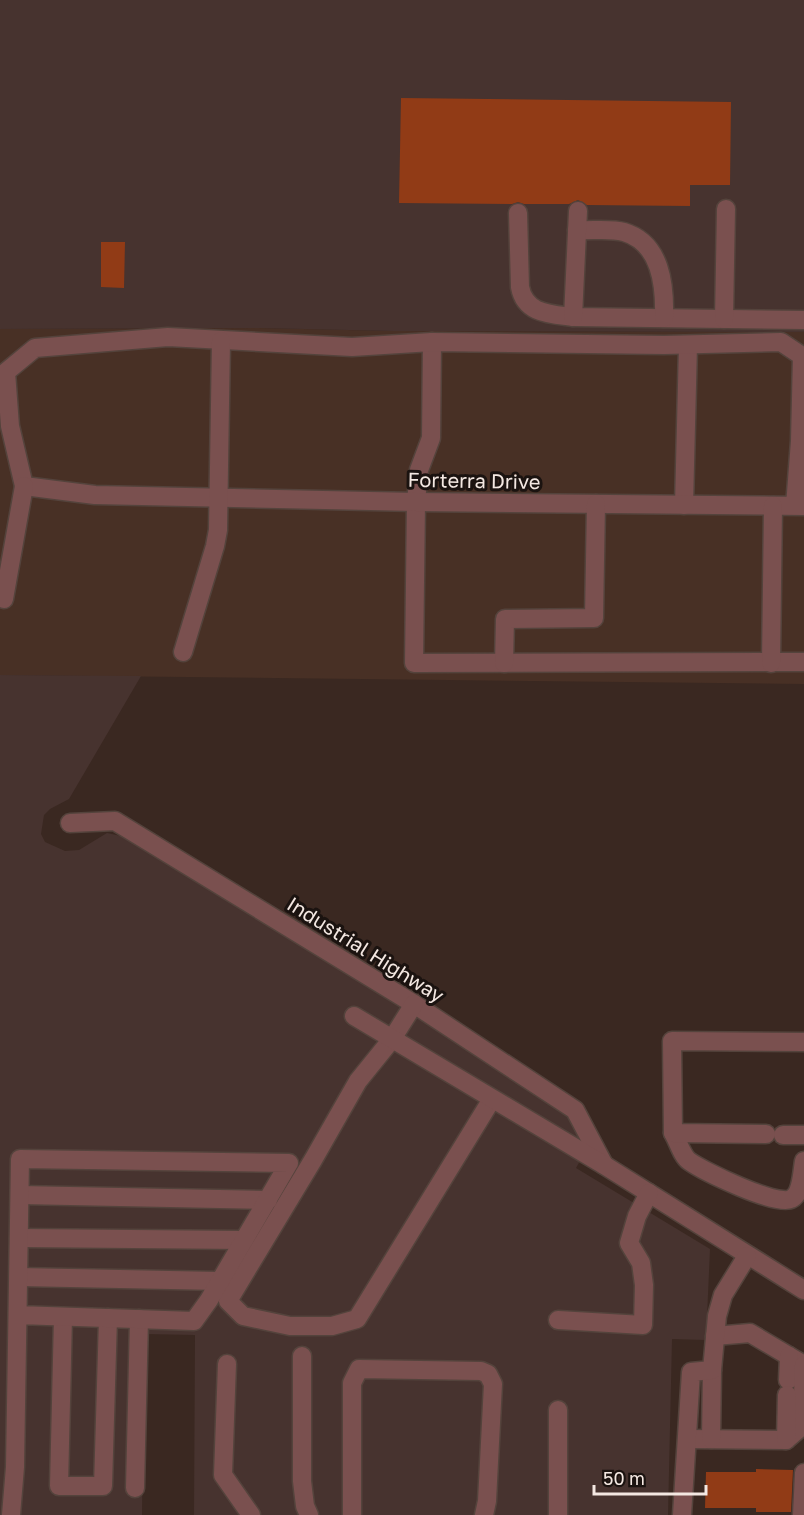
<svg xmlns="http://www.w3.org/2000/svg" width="804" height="1515" viewBox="0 0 804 1515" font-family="'Golos Text',sans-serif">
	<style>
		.built { fill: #483025 }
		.industrial { fill: #47332f }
		.building { fill: #913b16 }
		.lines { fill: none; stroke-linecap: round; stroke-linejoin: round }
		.minor-casing { stroke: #54433c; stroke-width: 21 }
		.minor { stroke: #7a504f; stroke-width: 18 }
		.labels { text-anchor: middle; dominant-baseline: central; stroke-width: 6; stroke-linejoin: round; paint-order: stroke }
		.street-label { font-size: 20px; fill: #f4e8e2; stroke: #1b1310 }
	</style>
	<rect width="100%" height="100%" fill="#3a2821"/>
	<path class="built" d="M259,328l134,3 411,1v352l-804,-9v-346z"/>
	<g class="industrial">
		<path d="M0,0h804v332l-411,-1 -134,-3 -259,1z"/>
		<path d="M0,675l141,1 -72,123 -19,10 -6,6 -3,19 4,8 20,9 14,-1 28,-17 19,4 265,156 159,109 25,21 13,24 -12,21 134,81 -4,91 -34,-1 -4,176h-474l1,-180 -51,-1 -2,181h-142z"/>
	</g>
	<g class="building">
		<path d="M401,98l330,4 -1,83h-40v21l-103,-1 -9,-5 -9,4h-45l-6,-2 -6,2 -113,-1z"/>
		<path d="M101,242h24l-1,46 -23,-1z"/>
		<path d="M756,1469l37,1 -2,42h-35v-4h-51l1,-36h50z"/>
	</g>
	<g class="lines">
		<g class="minor-casing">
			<g id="minor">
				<path d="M518,213l2,74c5,27 30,27 53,30l231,3"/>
				<path d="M577,230c14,1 33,-2 47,2 37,11 41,53 40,86"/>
				<path d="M573,317l5,-106"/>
				<path d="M724,319l2,-110"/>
				<path d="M432,342l-1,96 -12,32 -3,32 -2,161 390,-1"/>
				<path d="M684,505l4,-160"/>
				<path d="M795,506l5,-65 2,-85 -21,-14 -117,3 -232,-3 -80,5 -184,-10 -133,11 -29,24 4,54 14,60 71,9 321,7 388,4"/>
				<path d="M4,599l20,-113"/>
				<path d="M183,652l32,-106 3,-16 3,-189"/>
				<path d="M504,663l1,-44 89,-1 2,-114"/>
				<path d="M771,663l2,-157"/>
				<path d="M70,823l45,-2 299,183 161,106 29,55"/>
				<path d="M414,1004l-22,35 -34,42 -45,79 -85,141 15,15 47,10h42l25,-7 135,-220"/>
				<path d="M354,1016l250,149 200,125"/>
				<path d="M673,1133c5,8 9,23 16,28 14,10 88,46 102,38 11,-5 11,-27 13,-38"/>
				<path d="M766,1134l-93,-1 -1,-92 132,1"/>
				<path d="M783,1135h21"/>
				<path d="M20,1195l248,5"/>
				<path d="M19,1238l225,2"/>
				<path d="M19,1277l201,4"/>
				<path d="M63,1317l-4,169h44l5,-168"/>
				<path d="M558,1320l85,5 1,-40 -3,-22 -12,-20 8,-27 12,-23"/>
				<path d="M715,1336l35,-3 54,32"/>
				<path d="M302,1356v125l3,25 4,9"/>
				<path d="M227,1364l-4,111 28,40"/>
				<path d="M788,1380l1,-24"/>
				<path d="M558,1410v105"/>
				<path d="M688,1439l98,1 16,-14 2,-61"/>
				<path d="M711,1439l1,-69"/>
				<path d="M786,1440l1,-45"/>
				<path d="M135,1488l4,-169"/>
				<path d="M11,1515l4,-48 5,-308 269,4 -80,137 -15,21 -176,-6"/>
				<path d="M352,1515v-132l7,-14 122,2 7,3 5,10 -6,117 -3,14"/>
				<path d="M682,1515l9,-143 21,-2 5,-54 6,-21 24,-39"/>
				<path d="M802,1515l2,-42"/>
			</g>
		</g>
		<use href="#minor" class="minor"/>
	</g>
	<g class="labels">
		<g class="street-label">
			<text transform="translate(474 480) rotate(1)">Forterra Drive</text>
			<text transform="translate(366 949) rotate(32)">Industrial Highway</text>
		</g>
	</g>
	<path d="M594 1485v9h112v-9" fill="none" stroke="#f4e8e2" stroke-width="3"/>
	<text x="603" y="1485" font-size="18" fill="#f4e8e2" stroke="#1b1310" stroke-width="4.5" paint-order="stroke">50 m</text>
</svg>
